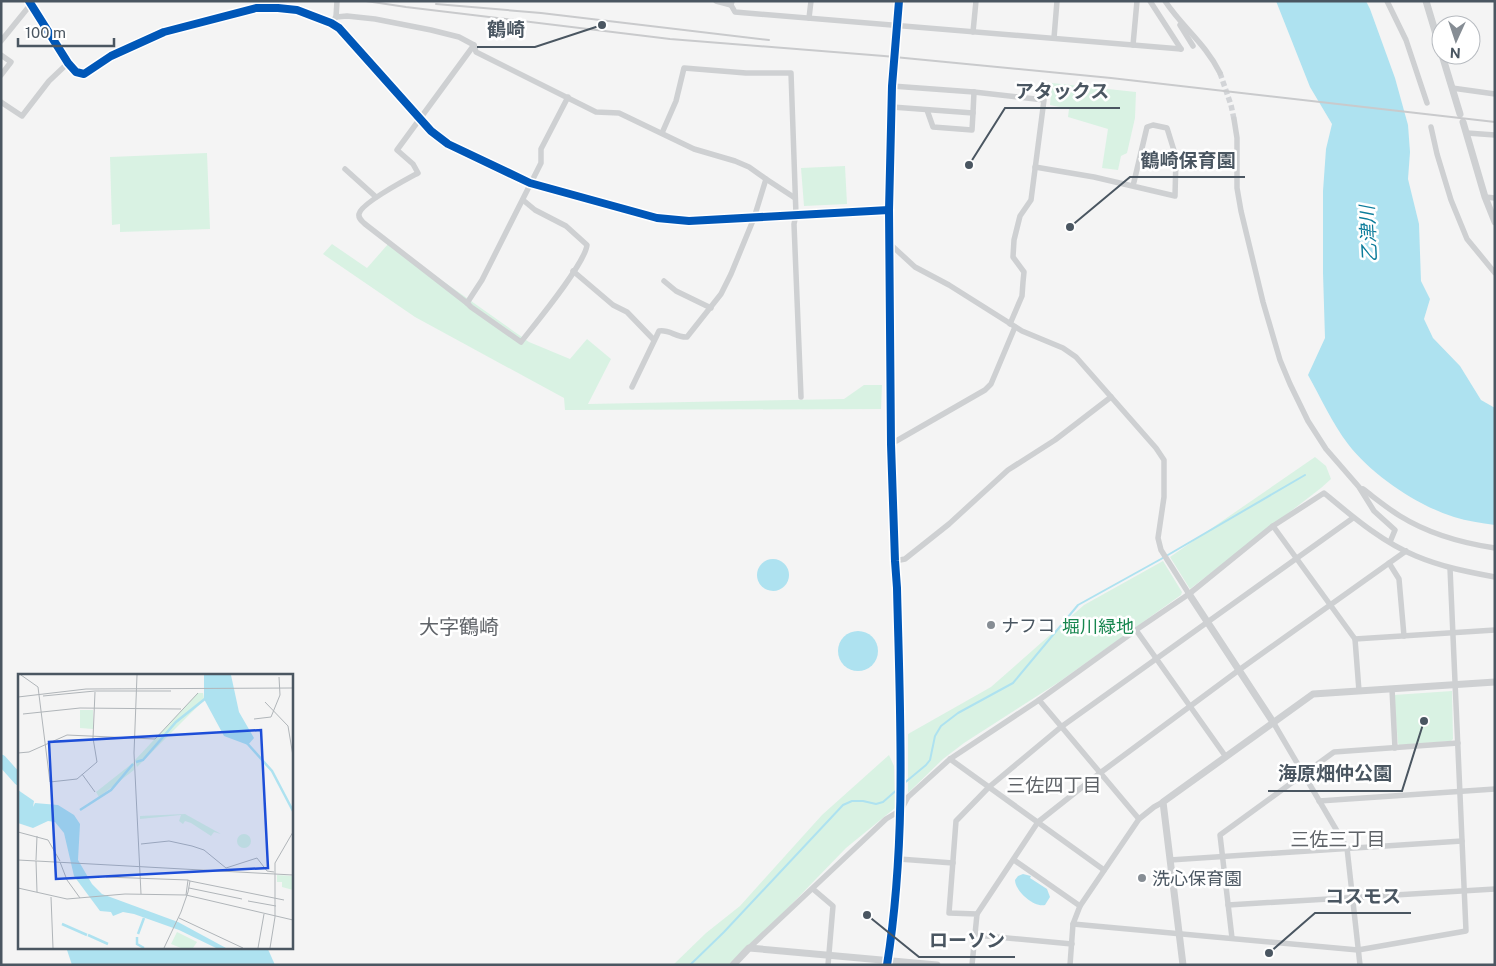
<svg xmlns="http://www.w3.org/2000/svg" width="1496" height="966" viewBox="0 0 1496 966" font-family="'Public Sans','Noto Sans JP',sans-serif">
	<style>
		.green { fill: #d9f2e3 }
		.water { fill: #aee2f0 }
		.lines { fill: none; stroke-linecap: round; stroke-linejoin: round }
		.stream { stroke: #aee2f0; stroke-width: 2 }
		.river { stroke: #aee2f0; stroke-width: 11 }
		.minor-tunnel { stroke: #d2d4d7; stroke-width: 5.5; stroke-dasharray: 5.5 3; stroke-linecap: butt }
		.minor { stroke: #ced0d2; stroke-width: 5.5 }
		.tertiary { stroke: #ced0d2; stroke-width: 7 }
		.rail { stroke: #c9cacc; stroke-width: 2 }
		.cycleway-casing { stroke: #fff; stroke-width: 11 }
		.cycleway { stroke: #0057b8; stroke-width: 8 }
		.poi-dot { fill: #868d94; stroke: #fff; stroke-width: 2 }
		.labels { text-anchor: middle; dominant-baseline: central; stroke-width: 5; stroke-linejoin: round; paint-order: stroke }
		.poi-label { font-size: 18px; fill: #4a5661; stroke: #fff; text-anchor: start }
		.park-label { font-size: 18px; fill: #17864f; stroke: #fff }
		.water-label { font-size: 19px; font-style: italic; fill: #0c7c9b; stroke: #fff }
		.neighbourhood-label { font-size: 19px; fill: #5f6368; stroke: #fff }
		.quarter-label { font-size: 20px; fill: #5f6368; stroke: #fff }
		.inset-river { fill: none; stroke: #aee2f0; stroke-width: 2.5 }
		.inset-road { fill: none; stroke: #b0b5b9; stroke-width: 1 }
		.view { fill: #1d4ed8; fill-opacity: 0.15; stroke: #1d4ed8; stroke-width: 2.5 }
		.inset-edge { fill: none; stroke: #4a5661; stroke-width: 2.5 }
		.leader { fill: none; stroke: #4a5661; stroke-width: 2 }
		.callout-dot { fill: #4a5661; stroke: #fff; stroke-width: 2 }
		.callout-label { font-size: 19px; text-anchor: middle; font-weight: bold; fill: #4a5661; stroke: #fff; stroke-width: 5; stroke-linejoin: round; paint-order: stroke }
	</style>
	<rect width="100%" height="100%" fill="#f4f4f4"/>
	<g class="green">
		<path d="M1052,83l84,9 -1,26 -8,35 -6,3 -3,14 -16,-2 6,-39 -40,-12 1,-8 -19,-4z"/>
		<path d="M207,153l3,76 -90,3v-8l-8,1 -2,-68z"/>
		<path d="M845,166l2,38 -43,2 -3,-38z"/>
		<path d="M389,243l140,99 41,17 17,-20 24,20 -23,45 256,-5 20,-14h18l-1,24 -316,1 -1,-12 -149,-81 -92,-63 9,-10 35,24z"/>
		<path d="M1315,457l11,9 5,13 -10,9 -131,101 -20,-32z"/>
		<path d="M1163,561l19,31 -1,3 -122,87 -95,61 -21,16 -35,34v-59l83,-47 93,-82z"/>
		<path d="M1452,691l1,48 -2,2 -52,4 -1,-2 -4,-48z"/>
		<path d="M889,755l5,11 1,42 -49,40 -61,63 -57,54h-55l33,-32 34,-27 82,-91z"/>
	</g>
	<g class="water">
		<path d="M1276,1h90l4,8 25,69 13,47 2,27 -2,27 11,45 2,57 9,18 -6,20 9,19 27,28 21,34 14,8v117c-14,-2 -28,-4 -41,-8 -38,-12 -82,-42 -106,-73 -16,-21 -27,-46 -40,-69l17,-37 -2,-65v-82l3,-42 6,-25 -22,-37z"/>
		<circle cx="773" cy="575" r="16"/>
		<circle cx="858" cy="651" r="20"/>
		<path d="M1023,874l8,2 -1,2 17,11 3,8 -5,8c-11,3 -30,-14 -30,-25l3,-4z"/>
		<path d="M66,947h201l8,18h-203z"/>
	</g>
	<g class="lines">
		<g class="stream">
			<path d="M902,785l24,-20 4,-5 5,-24 6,-10 17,-13 55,-30 65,-78 83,-46 144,-84"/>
			<path d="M690,965l34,-33 119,-127 9,-4h11l13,3 7,-2 16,-14"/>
		</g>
		<path class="river" d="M1,760l18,20"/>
		<path class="minor-tunnel" d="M1220,73l11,32 3,14"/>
		<g class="minor">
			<path d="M716,1l15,4"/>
			<path d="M732,1l-1,4 4,7 446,37"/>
			<path d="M1150,1l31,48"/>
			<path d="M1165,1c18,27 40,42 55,72"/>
			<path d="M1387,1l19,39 21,63"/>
			<path d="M336,17l1,-16"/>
			<path d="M809,18l2,-17"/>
			<path d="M331,23l5,-6 11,-1 28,3 56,11 28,7 15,8 2,7 120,60 23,1 75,36 41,12 14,6 17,12 -12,39 -23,56 -10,20 -34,43c-10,1 -18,-8 -28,-6l-27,56"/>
			<path d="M1180,25l13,21"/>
			<path d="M973,32l3,-31"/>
			<path d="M1054,38l3,-37"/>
			<path d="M1,41l30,-37"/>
			<path d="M474,45l-77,105 16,14 5,9c-11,6 -57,30 -59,41 -1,5 3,7 6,10l102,79 15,-23 59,-117v-14l27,-52"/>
			<path d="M1133,45l4,-44"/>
			<path d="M1,55l10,7 -10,13"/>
			<path d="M892,86l82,6 70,8 -13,100 -11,16 -6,24 -1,17 11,15 -1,10 -1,14 -12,28"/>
			<path d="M1452,88l43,6"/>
			<path d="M1,102l21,14 27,-35 19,-18"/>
			<path d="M892,107l81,6 1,-21"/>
			<path d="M927,110l6,17 39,3 1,-17"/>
			<path d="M1234,119l3,19v50l4,23 22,91 17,58 10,24 18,37 18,28 33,38 15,24 21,19 -5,12"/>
			<path d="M1431,127l6,27 14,46 16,39 28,34"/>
			<path d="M662,133l14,-32 8,-33 62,5h45l5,142 -2,9 7,173"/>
			<path d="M1467,133l28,2"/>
			<path d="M1035,167l59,10 81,19 1,-39 -9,-29 -14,-3 -6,2 -14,59"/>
			<path d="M345,169l31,28"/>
			<path d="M766,179l29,19"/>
			<path d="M1485,197l10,1"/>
			<path d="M890,244l25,23 34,18 73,46 41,17 13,9 80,91 8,12v37l-6,41 3,12 28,44"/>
			<path d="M573,271l40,34 14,7 27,28"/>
			<path d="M664,281l12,10 35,17"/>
			<path d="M467,303l4,4 50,35c14,-18 64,-78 66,-97l-21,-19 -31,-16 -12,-10"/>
			<path d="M891,444l94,-54 6,-6 24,-57"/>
			<path d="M1363,489c12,9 24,19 37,27 29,18 61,27 95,32"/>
			<path d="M1273,526l82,113 4,52"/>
			<path d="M895,561l10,-2 44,-35 59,-54 47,-30 56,-43"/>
			<path d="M1389,563l10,16 5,57"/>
			<path d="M1136,630l90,127"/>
			<path d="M1355,639l140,-9"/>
			<path d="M1392,689l3,59"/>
			<path d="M1039,700l100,119"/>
			<path d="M1273,722l74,126 13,117"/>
			<path d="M950,759l154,111"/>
			<path d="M1319,801l176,-12"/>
			<path d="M899,859l54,4"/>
			<path d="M1014,860l66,46"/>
			<path d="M1170,860l292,-19"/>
			<path d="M813,889l20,17 -5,59"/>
			<path d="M1228,905l267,-16"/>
			<path d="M977,914l61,-92 62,-49 139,-103 167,-119"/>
			<path d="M1073,924l285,26 108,-19 -16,-363"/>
			<path d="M975,935l97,9"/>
			<path d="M1232,938l-12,-103 114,-83 124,-9"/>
			<path d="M749,948l137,-129 15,-9 7,-13 42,-38 89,-59 97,-70 53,-36 84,-68 51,-33c29,24 58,49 92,63 26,11 52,16 79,21"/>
			<path d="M972,965l5,-51 -28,-1 7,-92 33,-34 72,-60 292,-209"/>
			<path d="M1070,965l3,-41 7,-18 59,-87 15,-12 9,-5"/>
		</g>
		<g class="tertiary">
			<path d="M29,1l39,62 8,9 8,2 27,-18 53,-24 92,-24h22l19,2 34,13 8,5 92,103 17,13 82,39 127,35 32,3 200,-11"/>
			<path d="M1426,1l15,50"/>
			<path d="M1442,55l18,59"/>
			<path d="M1463,122l22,75 10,25"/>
			<path d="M1189,594l84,128"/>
			<path d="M733,965l16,-17 188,17"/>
			<path d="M887,965c20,-125 13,-251 10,-377l-2,-27 -4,-117 -2,-234 3,-124 7,-85"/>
			<path d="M1183,965l-20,-163 150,-108 182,-12"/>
		</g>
		<g class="rail">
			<path d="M366,1l40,6 264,32 214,17 227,22 384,44"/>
			<path d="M436,4l105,9 228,27"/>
		</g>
		<g class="cycleway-casing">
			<g id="cycleway">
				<path d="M29,1l39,62 8,9 8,2 27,-18 53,-24 92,-24h22l19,2 34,13 8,5 92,103 17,13 82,39 127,35 32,3 200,-11"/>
				<path d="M887,965c20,-125 13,-251 10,-377l-2,-27 -4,-117 -2,-234 3,-124 7,-85"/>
			</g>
		</g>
		<use href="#cycleway" class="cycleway"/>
	</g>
	<g class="poi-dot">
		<circle cx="991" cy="625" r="5"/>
		<circle cx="1142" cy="878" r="5"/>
	</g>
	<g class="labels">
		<g class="poi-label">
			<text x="1001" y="625">ナフコ</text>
			<text x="1152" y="878">洗心保育園</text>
		</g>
		<g class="park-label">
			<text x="1098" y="626">堀川緑地</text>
		</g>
		<g class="water-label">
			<text transform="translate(1368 234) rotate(-93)">乙津川</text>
		</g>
		<g class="neighbourhood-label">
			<text x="1054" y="785">三佐四丁目</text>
			<text x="1338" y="839">三佐三丁目</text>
		</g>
		<g class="quarter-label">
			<text x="459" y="627">大字鶴崎</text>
		</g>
	</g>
	<g transform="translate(18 674)">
		<rect width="275" height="275" fill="#f4f4f4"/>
		<path d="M180,19h5l1,6 -4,5 -63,63 -2,-7zM62,36h13v19l-13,-1zM116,88v8l-35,27 -3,-5zM167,140l36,20 -7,-2 -3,4 -20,-13 -6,-2 -2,3 -4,-3 2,-6 -41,4v-3zM219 167a7 7 0 1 1 14 0a7 7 0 1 1-14 0ZM259,201l16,1v14l-11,-3v-5h-5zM159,258l20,10 -4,6h-12l-10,-4z" fill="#d9f2e3"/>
		<path d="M186,1h27l8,37 15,26 -6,7 -24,-9 -20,-37zM0,116l16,11 -1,6 2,-4 23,2 16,10 6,9 -2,36 14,24 10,10 76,28 48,26h-10l-37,-18 -45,-16 -11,-2 -10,4 -2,-4 -11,-1 -26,-35 -10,-43 -9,-11 -7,-1 -15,7 -15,-5z" fill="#aee2f0"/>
		<path class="inset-river" d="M228,68l26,29 21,40M118,88l7,-2 33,-38 30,-24M62,136l31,-20 22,-26M44,250l25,11M120,260l6,-16M70,261l20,9M119,263v7l7,4"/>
		<path class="inset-road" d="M3,1l17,12 12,95 27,-3 20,-17 -4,-24 2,-46M119,1l-3,78 7,141M25,22l52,-5h76M0,23l68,-8 207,-1M247,28l23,24 5,30M5,40l57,-6 101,1M236,45l17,-2 9,-22 -1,-18M0,79l11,-1 38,-17 88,4 43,-46M64,100l13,18M0,158l30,8 12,21M123,170l28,-3 23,5 12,4 22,18 31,-10 10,13 7,1M0,186l275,15M18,186l1,-24M18,187l1,31M42,188l7,18 13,18M88,203l82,3M172,207l94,19M0,214l49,11 58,-5 61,1 107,25M171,214l53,11M33,223l2,51M230,227l28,5M257,243v-54l18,-31M161,244l64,30M146,274l17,-36 7,-20 2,-11 -2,-1 -2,15M240,274l6,-34M252,274l5,-31"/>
		<path class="view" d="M243,56l7,138 -212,11 -7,-137z"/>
		<rect width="275" height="275" class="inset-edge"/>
	</g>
	<path class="leader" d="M602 25L535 47H477M969 165L1005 108H1120M1070 227L1130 177H1245M1424 721L1402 791H1268M1269 953L1315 913H1411M867 915L919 957H1015"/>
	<g class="callout-dot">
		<circle cx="602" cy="25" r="5"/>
		<circle cx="969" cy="165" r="5"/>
		<circle cx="1070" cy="227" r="5"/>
		<circle cx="1424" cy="721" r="5"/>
		<circle cx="1269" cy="953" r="5"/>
		<circle cx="867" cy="915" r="5"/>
	</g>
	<g class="callout-label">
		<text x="506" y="36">鶴崎</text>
		<text x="1062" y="98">アタックス</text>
		<text x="1188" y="167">鶴崎保育園</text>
		<text x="1335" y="780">海原畑仲公園</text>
		<text x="1363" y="903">コスモス</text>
		<text x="967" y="947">ローソン</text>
	</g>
	<rect width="1496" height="966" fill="none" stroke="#4a5661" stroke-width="5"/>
	<g transform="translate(1456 40) rotate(183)"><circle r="24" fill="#ffffff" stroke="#b7bbc0"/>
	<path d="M0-4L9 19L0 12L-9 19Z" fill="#868d94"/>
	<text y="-8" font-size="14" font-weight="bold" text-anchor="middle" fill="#4a5661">N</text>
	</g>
	<path d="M18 38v8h96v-8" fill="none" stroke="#4a5661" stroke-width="2.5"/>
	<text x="25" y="38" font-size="15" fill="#4a5661" stroke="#ffffff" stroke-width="4" paint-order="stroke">100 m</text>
</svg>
